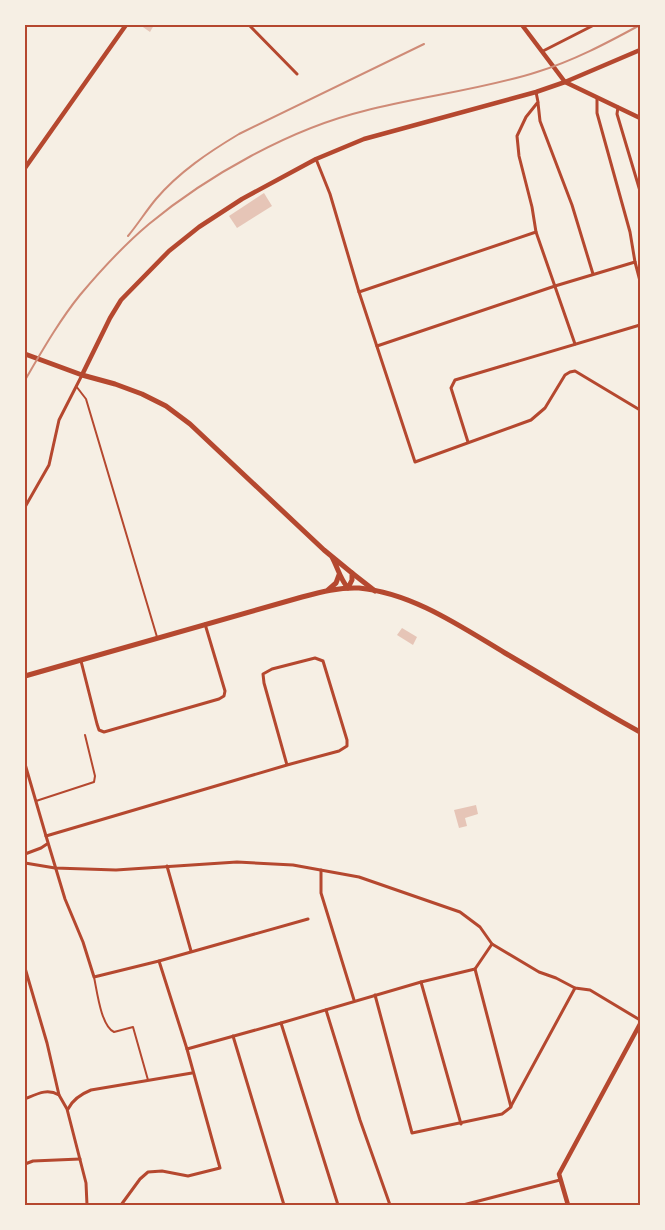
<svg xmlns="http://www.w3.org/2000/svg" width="665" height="1230" viewBox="0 0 665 1230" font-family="'Alegreya Sans',sans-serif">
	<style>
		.building { fill: #e6c5b7 }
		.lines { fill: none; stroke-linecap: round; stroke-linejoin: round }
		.service { stroke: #b5482f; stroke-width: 2 }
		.minor { stroke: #b5482f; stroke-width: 3 }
		.tertiary { stroke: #b5482f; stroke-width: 4.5 }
		.secondary { stroke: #b5482f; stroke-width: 5 }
		.primary { stroke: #b5482f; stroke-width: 5 }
		.rail { stroke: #cf8b77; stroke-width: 2 }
		.neatline { fill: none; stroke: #b5482f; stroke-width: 2 }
	</style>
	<rect width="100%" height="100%" fill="#f6efe4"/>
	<g class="building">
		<path d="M140,25h14l-4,7z"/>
		<path d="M264,193l8,13 -35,22 -8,-12z"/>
		<path d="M402,628l15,9 -4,8 -16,-10z"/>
		<path d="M476,805l2,9 -13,4 2,8 -8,2 -5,-18z"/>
	</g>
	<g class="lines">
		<g class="service">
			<path d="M76,386l10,13 71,238"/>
			<path d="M36,801l58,-19 1,-6 -10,-41"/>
			<path d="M94,977c3,14 7,49 20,55l19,-5 15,53"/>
		</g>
		<g class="minor">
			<path d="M249,25l48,49"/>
			<path d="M543,51l51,-26"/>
			<path d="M536,92l2,10 -12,15 -9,19 2,20 13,51 4,25 39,112"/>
			<path d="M597,98v15l33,119 5,30 5,19"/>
			<path d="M538,103l2,18 32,84 21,69"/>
			<path d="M618,107l-1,7 23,77"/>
			<path d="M316,159l14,35 29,98 56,170 116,-42 14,-12 20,-33 5,-3 5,-1 65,39"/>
			<path d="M359,292l177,-60"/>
			<path d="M377,346l178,-60 80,-24"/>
			<path d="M468,442l-17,-54 4,-8 185,-55"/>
			<path d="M25,507l24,-42 10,-45 23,-45"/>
			<path d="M81,661l16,63 2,6 5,2 115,-33 5,-3 1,-5 -20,-67"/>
			<path d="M25,764l21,72 241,-71 -23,-82 -1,-9 9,-5 43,-11 8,3 24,79v6l-8,5 -52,14"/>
			<path d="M46,836l19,63 18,43 11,35 65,-16 149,-42"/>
			<path d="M25,854l16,-6 6,-4"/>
			<path d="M25,863l30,5 61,2 121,-8 56,3 66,12 101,35 20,15 12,17 47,28 17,6 19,10 15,2 50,30"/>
			<path d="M167,866l24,85"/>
			<path d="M321,870v23l33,107"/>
			<path d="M25,968l22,75 12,52 8,14 19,74 1,22"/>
			<path d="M421,982l40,142"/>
			<path d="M375,995l37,138 90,-19 9,-7 -36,-138 17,-25"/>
			<path d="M326,1010l34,110 30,85"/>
			<path d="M281,1023l57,182"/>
			<path d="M233,1036l51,169"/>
			<path d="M187,1049l94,-26 140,-41 54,-13"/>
			<path d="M25,1099c12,-5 22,-11 34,-4"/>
			<path d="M511,1106l64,-118"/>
			<path d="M68,1109c5,-10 13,-15 23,-19l101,-17"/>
			<path d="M25,1164l8,-3 47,-2"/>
			<path d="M121,1205l19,-26 8,-7 14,-1 26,5 32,-8 -33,-119 -28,-88"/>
			<path d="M463,1205l97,-25"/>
		</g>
		<g class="tertiary">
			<path d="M522,25l43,57 75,36"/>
			<path d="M25,168l101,-143"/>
			<path d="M82,375l28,-57 11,-18 48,-49 30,-24 43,-28 74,-40 48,-20 172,-47 29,-10 75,-32"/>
			<path d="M568,1205l-9,-31 81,-150"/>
		</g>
		<path class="secondary" d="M25,354l57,21 33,9 27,10 24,12 24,18 134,126 28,23v7l-4,8c-8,-9 -10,-20 -16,-31"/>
		<g class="primary">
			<path d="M352,573l23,18"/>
			<path d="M328,590l8,-7 3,-8"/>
			<path d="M25,676l277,-79c19,-5 38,-10 57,-9 53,5 101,38 146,65 45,26 89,54 135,79"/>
		</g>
		<g class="rail">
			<path d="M128,236c10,-12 18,-25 28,-37 23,-27 53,-47 83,-65l185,-90"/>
			<path d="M25,380c17,-29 34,-59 55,-85 21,-25 44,-50 69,-71 58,-48 141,-95 215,-113 57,-15 117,-21 173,-39 36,-11 70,-29 103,-47"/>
		</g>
	</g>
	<rect width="665" height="1230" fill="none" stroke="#f6efe4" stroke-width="52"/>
	<rect x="26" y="26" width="613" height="1178" class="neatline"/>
</svg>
